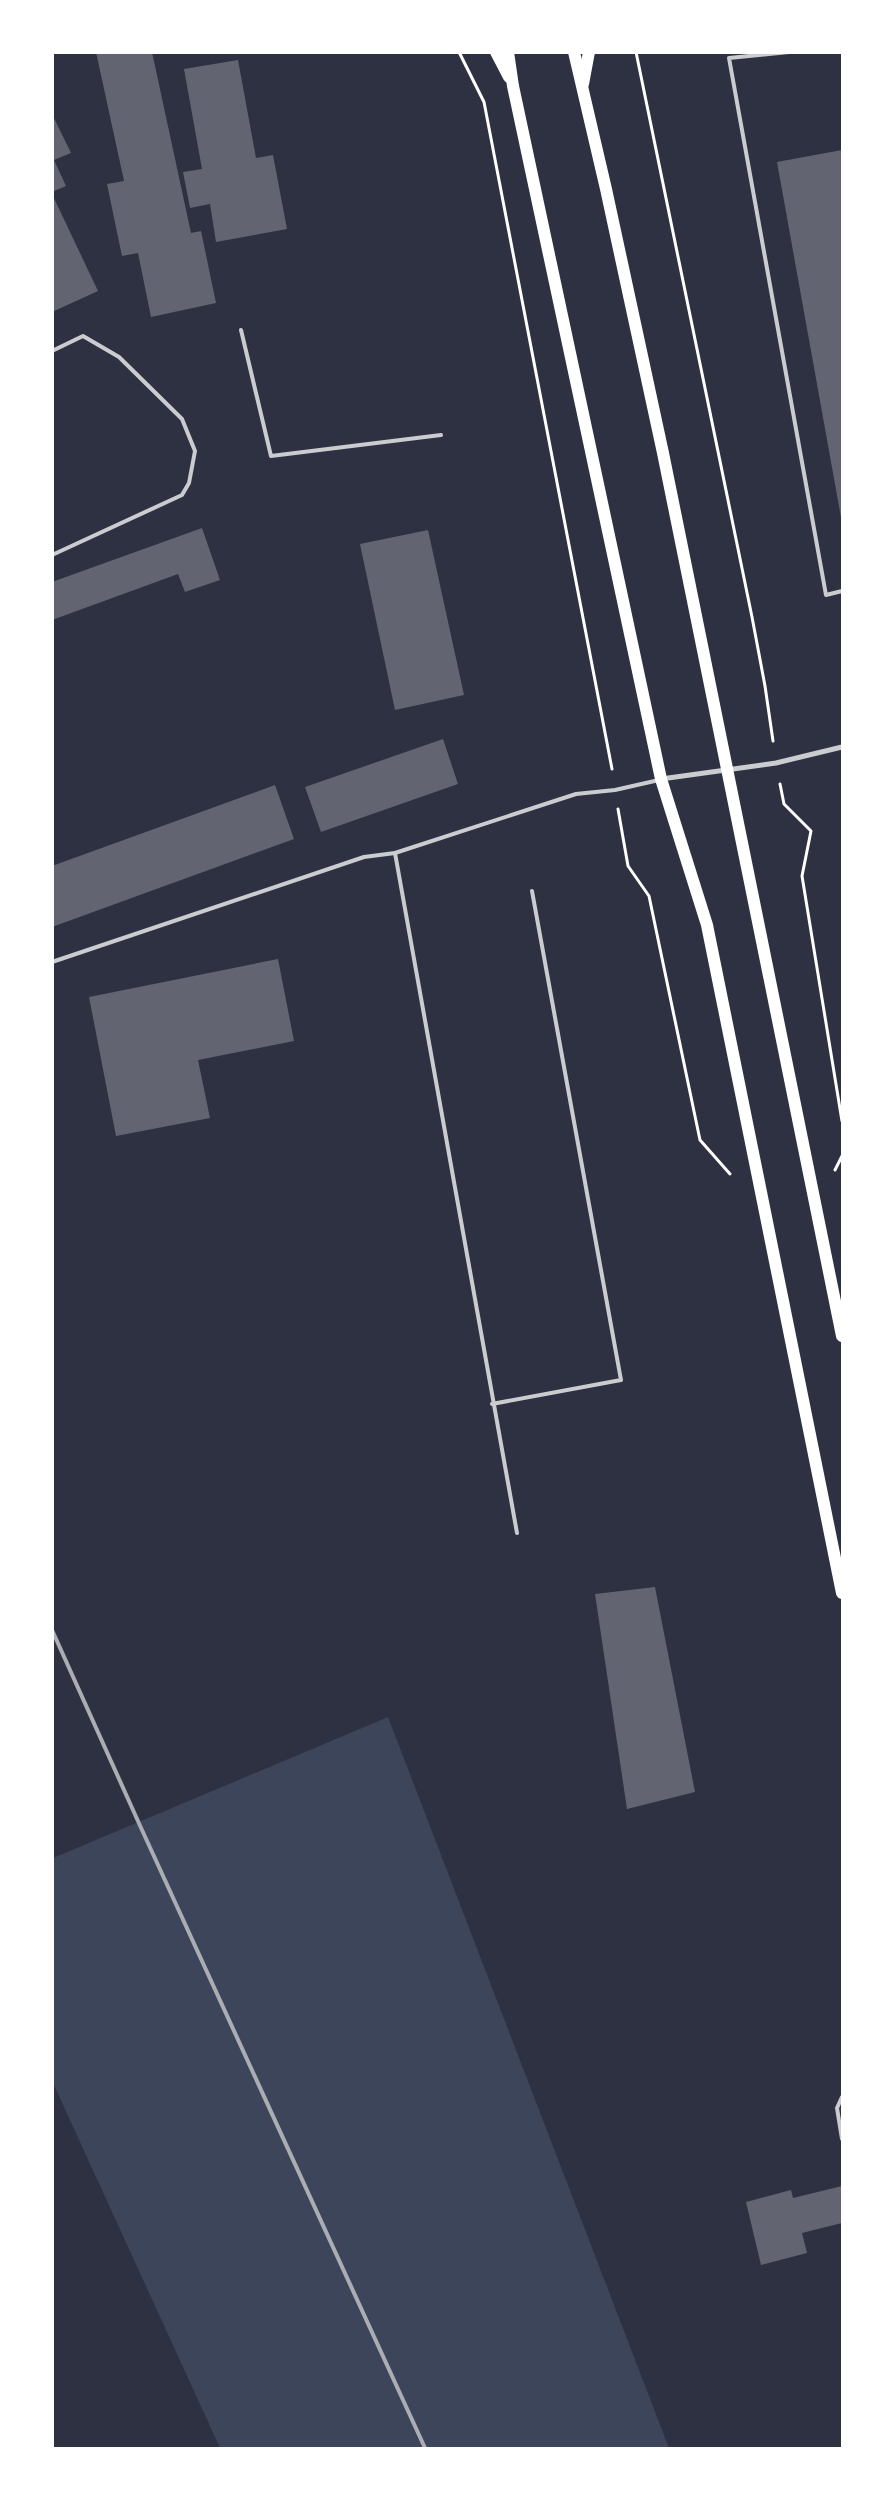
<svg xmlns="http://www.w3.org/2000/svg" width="895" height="2501" viewBox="0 0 895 2501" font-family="'Work Sans',sans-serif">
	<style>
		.green { fill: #3c4559 }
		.building { fill: #626471 }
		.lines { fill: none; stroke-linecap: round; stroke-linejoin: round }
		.path { stroke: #fff; stroke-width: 3 }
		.service { stroke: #caccd0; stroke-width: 4 }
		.minor { stroke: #caccd0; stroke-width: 5 }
		.primary { stroke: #fff; stroke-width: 12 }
		.rail { stroke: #abadb3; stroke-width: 4 }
	</style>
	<rect width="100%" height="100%" fill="#2d3142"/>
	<path class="green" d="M388,1717l281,731h-449l-167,-365v-225z"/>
	<g class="building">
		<path d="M96,52h56l39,181 10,-2 15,72 -65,14 -13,-64 -16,3 -15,-72 17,-3z"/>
		<path d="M238,60l18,98 17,-3 14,74 -71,13 -6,-38 -20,4 -7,-36 19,-3 -18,-100z"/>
		<path d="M52,114l19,39 -17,7 12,26 -14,6z"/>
		<path d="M842,150v373l-65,-361z"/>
		<path d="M52,194l46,97 -46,21z"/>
		<path d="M202,528l18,52 -35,12 -7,-18 -126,46v-38z"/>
		<path d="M428,530l36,165 -69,15 -35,-166z"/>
		<path d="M443,739l15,45 -137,48 -16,-45z"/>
		<path d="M275,785l19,54 -242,88v-61z"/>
		<path d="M278,959l16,82 -96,19 12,58 -94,18 -27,-139z"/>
		<path d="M655,1587l40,205 -68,17 -32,-215z"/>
		<path d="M842,2186v37l-40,10 5,20 -46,12 -15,-63 45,-12 2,8z"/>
	</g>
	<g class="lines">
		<g class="path">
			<path d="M459,52l25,50 128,667"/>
			<path d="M636,52l116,565 13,69 8,55"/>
			<path d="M780,784l4,20 27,27 -9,45 40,245"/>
			<path d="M618,809l10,57 21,30 51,244 30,34"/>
			<path d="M835,1170l7,-14"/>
		</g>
		<g class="service">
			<path d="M789,52l-60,6 97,537 16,-4"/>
			<path d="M241,330l30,126 170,-21"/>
			<path d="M52,351l31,-15 36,21 63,62 13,32 -6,32 -7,12 -130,60"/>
			<path d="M395,853l122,680"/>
			<path d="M52,962l312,-105 31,-4 181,-59 39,-4 44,-10"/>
			<path d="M492,1404l129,-24 -89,-489"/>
			<path d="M842,2097l-5,11 5,31"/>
		</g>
		<path class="minor" d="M661,779l115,-16 66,-16"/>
		<g class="primary">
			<path d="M496,52l13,25"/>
			<path d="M508,52l5,34 148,693 46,146 135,668"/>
			<path d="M574,52l32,137 57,264 179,883"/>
			<path d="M583,84l6,-32"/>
		</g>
		<path class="rail" d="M52,1630l90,200 283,618"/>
	</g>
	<rect width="895" height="2501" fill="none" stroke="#ffffff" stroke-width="108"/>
</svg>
